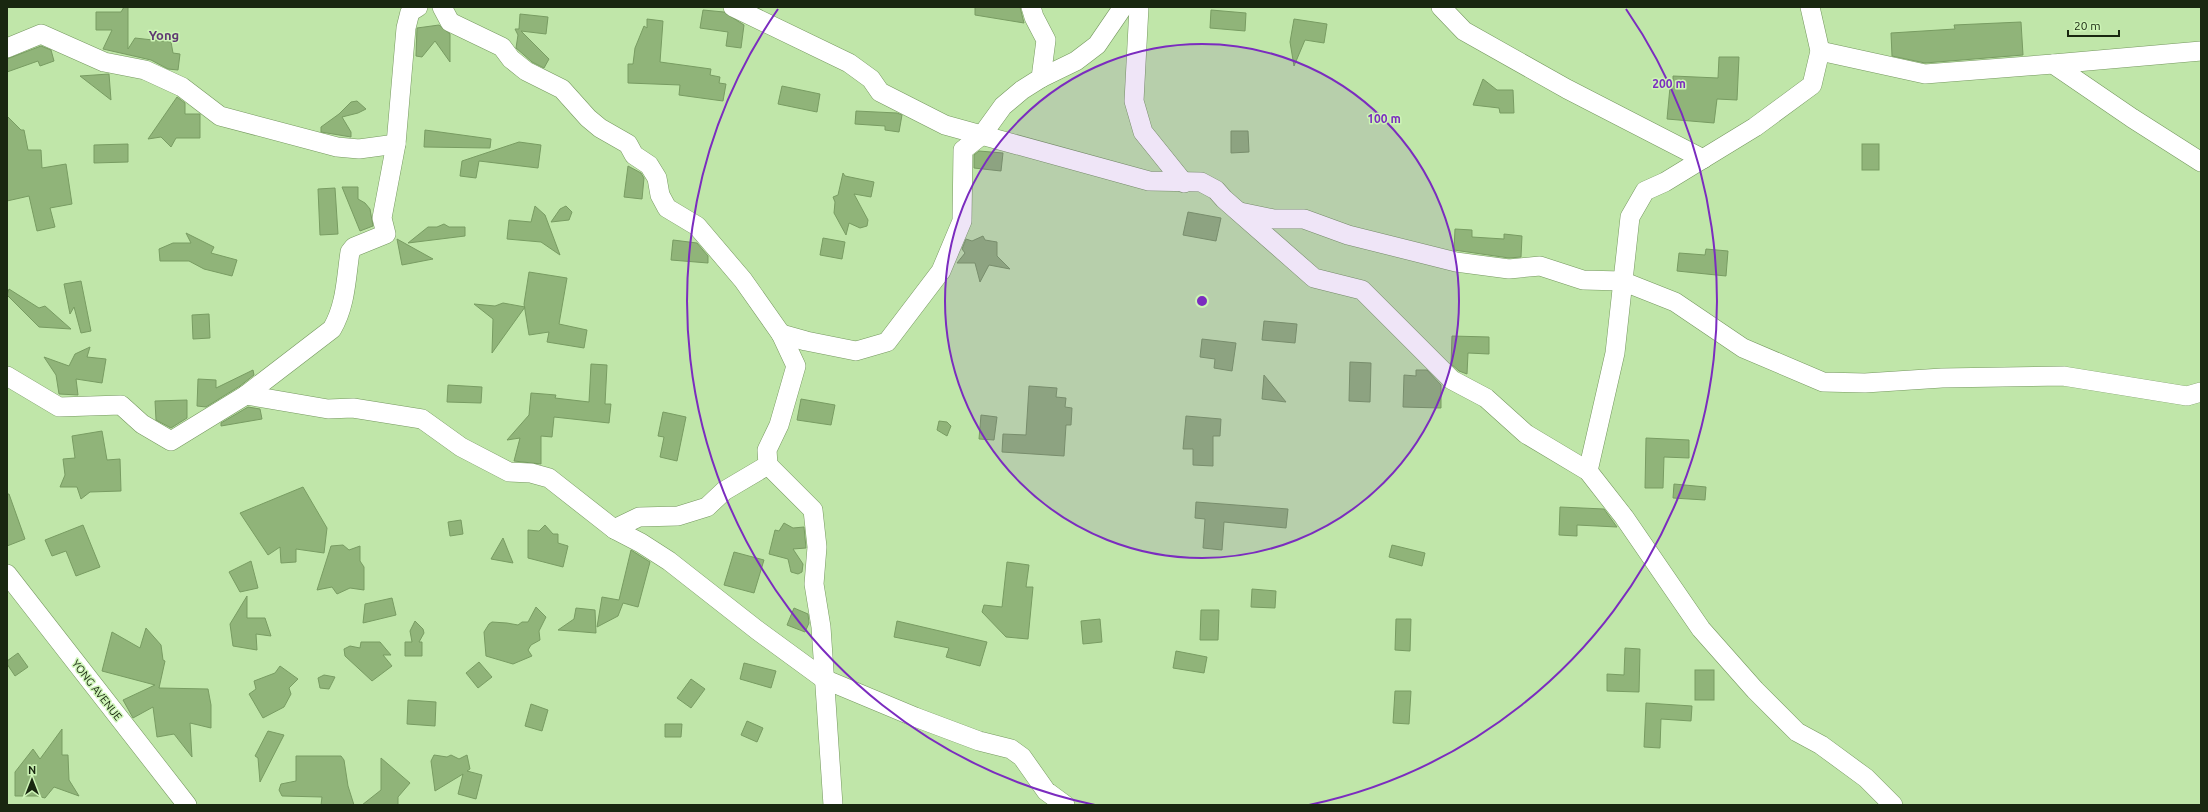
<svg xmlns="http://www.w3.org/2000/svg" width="2208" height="812" viewBox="0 0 2208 812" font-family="Ubuntu,sans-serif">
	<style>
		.building { fill: #90b479; stroke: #789c62 }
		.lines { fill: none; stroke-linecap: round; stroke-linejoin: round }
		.minor-casing { stroke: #75985f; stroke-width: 20 }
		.minor { stroke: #fff; stroke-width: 19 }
		.ring { fill: none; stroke: #7b2cbf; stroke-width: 2 }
		.labels { text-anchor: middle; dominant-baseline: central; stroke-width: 3; stroke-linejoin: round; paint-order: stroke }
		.street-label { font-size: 11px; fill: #192710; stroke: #cdf4b6 }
		.quarter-label { font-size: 13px; font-weight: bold; fill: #5f3971; stroke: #cdf4b6 }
		.centre { fill: #7b2cbf; stroke: #cdf4b6; stroke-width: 2 }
		.ring-label { font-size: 12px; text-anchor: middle; font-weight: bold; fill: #7b2cbf; stroke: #cdf4b6; stroke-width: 3; stroke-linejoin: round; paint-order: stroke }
	</style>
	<rect width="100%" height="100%" fill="#c0e6a9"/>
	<g class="building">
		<path d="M124,7h4v42l7,-11 36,4 2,11 7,1 -2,16 -10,-1 -17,-9 -48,-11 9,-19h-16v-18h25z"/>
		<path d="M975,7h45l4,16 -49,-8z"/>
		<path d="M703,10l21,2 20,13 -3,23 -15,-2 2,-14 -28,-4z"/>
		<path d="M1211,10l35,3 -1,18 -35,-3z"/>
		<path d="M520,14l28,3 -2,17 -25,-3 28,28 -5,9 -12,-6 -16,-14 2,-13 -3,-6h4z"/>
		<path d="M647,19l16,2 -3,41 51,7 -1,6 10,2 -1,6 7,1 -3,17 -44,-6 1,-10 -52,-2v-19h5l2,-16 9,-22 3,2z"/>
		<path d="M1294,19l33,5 -3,19 -19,-3 -11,26 -4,-24z"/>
		<path d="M2021,22l2,33 -98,8 -33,-7 -1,-23 64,-4 -1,-4z"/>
		<path d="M439,25l11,9v28l-15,-21 -13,16 -6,-1 1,-28z"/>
		<path d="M41,46l10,4 3,11 -14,5 -2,-5 -31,11v-13z"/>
		<path d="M1719,57h20l-2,43 -20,-1 -3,24 -47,-4 3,-32h3v-11l45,2z"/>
		<path d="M109,74l2,26 -31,-24z"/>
		<path d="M1483,79l14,11h16l1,23h-14l-1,-5 -26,-3z"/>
		<path d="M782,86l38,8 -3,18 -39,-8z"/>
		<path d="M177,97l8,6v11h15v24h-24l-5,9 -10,-10 -13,2z"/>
		<path d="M357,101l9,8 -8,4 -16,4 9,15v5l-30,-5v-5l18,-13 12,-12z"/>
		<path d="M856,111l41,2 5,2 -3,17 -14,-2v-4l-30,-2z"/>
		<path d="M7,116l14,14h3l4,20h13l1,18 24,-4 6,40 -22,4 5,19 -18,4 -8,-35 -22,5z"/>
		<path d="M425,130l66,9 -1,9 -66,-1z"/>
		<path d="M1231,131h17l1,21 -18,1z"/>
		<path d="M519,142l22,3 -3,23 -59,-7 -3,17 -16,-2 2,-15z"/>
		<path d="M128,144v18l-34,1v-18z"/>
		<rect x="1862" y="144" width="17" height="26"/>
		<path d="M979,151l24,2 -2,18 -27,-3v-13z"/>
		<path d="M628,166l13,7 3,5 -2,21 -18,-2z"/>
		<path d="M843,173l2,3 29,6 -3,15 -17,-3 14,26 -1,6 -7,2 -11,-5 -3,12 -12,-22 1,-11 -2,-5 5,-2z"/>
		<path d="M342,187h16v12l7,4 5,6 3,17 -13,5z"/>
		<path d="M335,188l3,46 -18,1 -2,-46z"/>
		<path d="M535,206l10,9 15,40 -19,-13 -34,-3 2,-19 22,2z"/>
		<path d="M566,206l6,6 -3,8 -18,2 9,-13z"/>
		<path d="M1188,212l33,6 -5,23 -33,-6z"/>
		<path d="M444,224l5,3h16v9l-57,7 20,-16h9z"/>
		<path d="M1455,229l17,1v7l32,2v-5l18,2 -1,21 -12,1 -55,-8z"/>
		<path d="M186,233l28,14 -3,6 26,7 -5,16 -28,-7 -15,-8h-29l-1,-12 14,-6h18z"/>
		<path d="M983,236l2,4 12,2v14l13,13 -21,-4 -9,17 -5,-19h-18l8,-10 -3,-4 4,-10 6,2z"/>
		<path d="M823,238l22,4 -3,17 -22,-4z"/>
		<path d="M397,239l36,20 -31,6z"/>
		<path d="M673,240l24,3 11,13v7l-37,-3z"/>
		<path d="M1706,249l22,2 -2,25 -49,-5 2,-18 26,2z"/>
		<path d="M529,272l38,6 -8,46 28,6 -3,18 -37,-6 2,-10 -20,3 -5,-31z"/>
		<path d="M81,281l10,50 -10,2 -7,-26 -4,7 -6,-30z"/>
		<path d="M9,289l30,19 6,-2 26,23 -32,-2 -32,-32z"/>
		<path d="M503,303l22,4 -33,46 1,-34 -19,-15 21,2z"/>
		<path d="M209,314l1,24 -17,1 -1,-24z"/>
		<path d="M1264,321l33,3 -2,19 -33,-3z"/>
		<path d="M1452,336l37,1v17l-21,-1 -1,21 -8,-3 -8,-7z"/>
		<path d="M1202,339l34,4 -4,28 -18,-3 1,-9 -15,-2z"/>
		<path d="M90,347l-3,10 19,2 -4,24 -26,-4 2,16 -19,-1 -3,-19 -12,-18 25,9 6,-12z"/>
		<path d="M1350,362l21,1 -1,39 -21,-1z"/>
		<path d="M591,364l16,1 -2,39h6l-2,19 -55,-6 -2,20 -11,-1v28l-27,-3 6,-23 -13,2 22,-25 2,-22 25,2 -1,3 34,4z"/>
		<path d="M253,370l1,5 -14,11 -34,21 -9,-1 1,-27 18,1v8z"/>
		<path d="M1416,370h11l14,15v23l-38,-1 1,-32 12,1z"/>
		<path d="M1264,375l22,27 -24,-3z"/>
		<path d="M448,385l34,2 -1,16 -34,-1z"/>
		<path d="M1029,386l28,2 -1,9 10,1 -1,9 7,1 -1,17h-5l-2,31 -62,-4 1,-18 23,1z"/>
		<path d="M801,399l34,6 -4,20 -34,-5z"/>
		<path d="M187,400v18l-16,10 -15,-8 -1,-19z"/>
		<path d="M248,407l12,2 2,10 -41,7v-3z"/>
		<path d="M663,412l23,5 -9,44 -17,-4 4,-20 -6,-1z"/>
		<path d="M981,415l16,2 -3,23 -15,-1z"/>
		<path d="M1186,416l35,3 -1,17h-7v30l-20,-1v-16h-10z"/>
		<path d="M939,421l8,1 4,4 -4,10 -10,-6z"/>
		<path d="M102,431l5,29 13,-1 1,32 -31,1 -9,7 -4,-12h-17l5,-12 -2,-16 12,-1 -3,-22z"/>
		<path d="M1646,438l43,2v18l-25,-1 -1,31h-18z"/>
		<path d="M1674,484l32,3 -1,13 -32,-2z"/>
		<path d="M303,487l24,41 -3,25 -28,-4v13l-15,1 -1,-16 -12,8 -28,-42z"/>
		<path d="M7,494h2l16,45 -18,7z"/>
		<path d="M1196,502l92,7 -2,19 -62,-6 -2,28 -19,-2 2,-29 -10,-1z"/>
		<path d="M1560,507l44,2 13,18 -40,-2v11l-18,-1z"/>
		<path d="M461,520l2,14 -13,2 -2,-14z"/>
		<path d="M784,523l9,5 11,-1 2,21 -13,1 10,15 -1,8 -4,2 -7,-2 -3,-13 -19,-5 6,-24 4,1z"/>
		<path d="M83,525l17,42 -24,9 -10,-25 -14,5 -7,-16z"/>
		<path d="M545,525l8,9h5v9l10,3 -5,21 -35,-9v-28l11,1z"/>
		<path d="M503,538l10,25 -22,-4z"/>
		<path d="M343,545l6,5 11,-4v15l4,6v23l-14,-2 -13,6 -5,-7 -15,3 14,-44z"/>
		<path d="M1392,545l33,8 -3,13 -33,-9z"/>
		<path d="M631,550l19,12 -12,45 -15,-4 -5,13 -21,11 5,-30 17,3z"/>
		<path d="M734,552l30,8 -10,33 -30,-8z"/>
		<path d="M251,561l7,27 -18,4 -11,-20z"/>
		<path d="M1007,562l22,3 -3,22h7l-5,52 -22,-2 -24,-25 2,-7 18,2z"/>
		<path d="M1252,589l24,2 -1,17 -24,-1z"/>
		<path d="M247,596v22h18l6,18 -15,-2 1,16 -24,-4 -3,-22z"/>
		<path d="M392,598l4,17 -33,8 2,-19z"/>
		<path d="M536,607l10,10 -7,14 1,9 -9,5 -3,5 4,6 -19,8 -27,-8 -2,-24 5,-8 3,-2 15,1 11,2 4,-3h6z"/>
		<path d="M576,608l19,2 1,23 -38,-3 16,-11z"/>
		<path d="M794,608l14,6 1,9 -4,9 -18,-7z"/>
		<path d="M1201,610h18l-1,30h-18z"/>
		<path d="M1100,619l2,23 -19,2 -2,-23z"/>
		<path d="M1396,619h15l-1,32 -15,-1z"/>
		<path d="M415,621l8,8 1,4 -5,9h3v14h-17v-14h7l-2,-11z"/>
		<path d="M897,621l90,21 -7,24 -34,-9 3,-9 -55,-11z"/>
		<path d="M146,628l15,17 2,15 2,1 -6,27 49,1 3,16v23l-21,-5 2,34 -18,-23 -17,3 -4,-30 -20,11 -10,-18 32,-15 -53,-14 10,-39 28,16z"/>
		<path d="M361,642h19l11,13h-8l9,11 -20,15 -27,-25 -1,-7 6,-3 10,2z"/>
		<path d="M1625,648l15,1 -1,43 -32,-1v-17l17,1z"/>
		<path d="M1176,651l31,6 -3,16 -31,-5z"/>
		<path d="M18,653l10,14 -13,9 -8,-12v-3z"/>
		<path d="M479,662l13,15 -14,11 -12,-15z"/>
		<path d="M744,663l32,8 -5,17 -31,-9z"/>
		<path d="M280,666l18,13 -9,9 2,6 -7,13 -21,11 -14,-24 7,-5 -2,-8 21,-8z"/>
		<rect x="1695" y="670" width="19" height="30"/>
		<path d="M324,675l11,2 -6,12 -9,-1 -2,-10z"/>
		<path d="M691,679l14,10 -14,19 -14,-10z"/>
		<path d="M1395,691h16l-2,33 -16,-1z"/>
		<path d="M408,700l28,2 -1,24 -28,-2z"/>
		<path d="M1646,703l46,3 -1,15 -30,-2 -1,29 -16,-1z"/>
		<path d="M531,704l17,6 -6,21 -17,-5z"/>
		<path d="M747,721l16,7 -6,14 -16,-7z"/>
		<path d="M665,724h17l-1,13h-16z"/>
		<path d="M62,729v26h6l1,25 10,16 -25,-9 -9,11 -8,-2h-22v-24l18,-23 7,10z"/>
		<path d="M268,731l16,4 -24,47 -2,-24 -3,-2z"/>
		<path d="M434,755l13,2 4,-2 8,4 8,-4 3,14 -3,2 15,4 -6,24 -18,-5 5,-20 -28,17 -4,-30z"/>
		<path d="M296,756h45l3,4 4,26 6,19h-33l1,-8 -40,-1 -3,-6 2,-6 15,-3z"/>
		<path d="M381,758l29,25 -12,14v8h-36l19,-15z"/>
	</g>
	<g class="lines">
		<g class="minor-casing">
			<g id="minor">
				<path d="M442,7l8,15 52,25 9,12 15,12 36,18 26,29 12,10 28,16 6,11 15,10 8,13 3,17 7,13 30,18 46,54 38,54 15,32 -17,59 -12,25 1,15 -44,26 -17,16 -29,9 -39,1 -25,12"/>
				<path d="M733,7l116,56 22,16 9,13 65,33 204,56 52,1 15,8 8,9 90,79 48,12 90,90 34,18 40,36 62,37 36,46 77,112 54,61 42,42 24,13 45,33 27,27"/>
				<path d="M1139,7l-5,94 9,31 41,51"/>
				<path d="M1441,7l23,24 103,58 136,70"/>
				<path d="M7,48l34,-14 63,28 41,8 37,17 38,29 117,31 22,2 37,-5"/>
				<path d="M1820,51l105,23 128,-10"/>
				<path d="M2201,51l-148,13 79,54 69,44"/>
				<path d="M1041,78l35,-17 21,-16 26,-38"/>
				<path d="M1240,212l34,7h30l44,16 108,27 53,7 31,-3 43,14 39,1 53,21 68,46 80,34 42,1 77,-5 121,-2 124,20 14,-4"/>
				<path d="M781,334l25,7 50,10 31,-9 54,-71 21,-50 1,-71 19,-15 21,-29 19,-16 19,-12 5,-38 -12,-23 -3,-10"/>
				<path d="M7,376l52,31 62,-2 21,19 29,17 75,-46 86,-66c14,-24 14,-51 18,-77l4,-5 32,-13 -4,-16 14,-74 10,-116 4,-16 8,-5"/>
				<path d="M246,395l82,14 25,-1 69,11 39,28 48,25 22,1 18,5 65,51 27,14 28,18 88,69 67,49 91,38 64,24 32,8 11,8 24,34 19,14"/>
				<path d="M768,465l45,45 4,37 -3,37 7,43 12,178"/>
				<path d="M1588,471l27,-118 15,-136 15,-26 20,-9 90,-55 57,-42 8,-34 -10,-44"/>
				<path d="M7,574l180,231"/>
			</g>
		</g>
		<use href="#minor" class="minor"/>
	</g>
	<circle cx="1202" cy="301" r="257" fill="#7b2cbf" fill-opacity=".12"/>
	<g class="ring">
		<circle cx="1202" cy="301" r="257"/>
		<path d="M1095 805A515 515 0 0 1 778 9M1626 9A515 515 0 0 1 1309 805"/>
	</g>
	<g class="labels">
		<g class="street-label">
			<text transform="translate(97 690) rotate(52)">YONG AVENUE</text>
		</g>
		<g class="quarter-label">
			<text x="164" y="35">Yong</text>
		</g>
	</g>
	<circle cx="1202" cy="301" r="6" class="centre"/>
	<g class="ring-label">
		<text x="1669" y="88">200 m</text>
		<text x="1384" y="123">100 m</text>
	</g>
	<rect width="2208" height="812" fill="none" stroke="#192710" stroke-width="16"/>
	<g transform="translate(32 780)" stroke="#cdf4b6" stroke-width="3" paint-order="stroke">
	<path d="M0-3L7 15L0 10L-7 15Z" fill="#192710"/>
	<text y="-6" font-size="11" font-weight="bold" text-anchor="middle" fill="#192710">N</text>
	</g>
	<path d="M2068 30v6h51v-6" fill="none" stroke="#192710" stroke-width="2"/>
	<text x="2074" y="30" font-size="12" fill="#192710" stroke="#cdf4b6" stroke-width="3" paint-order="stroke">20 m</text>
</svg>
